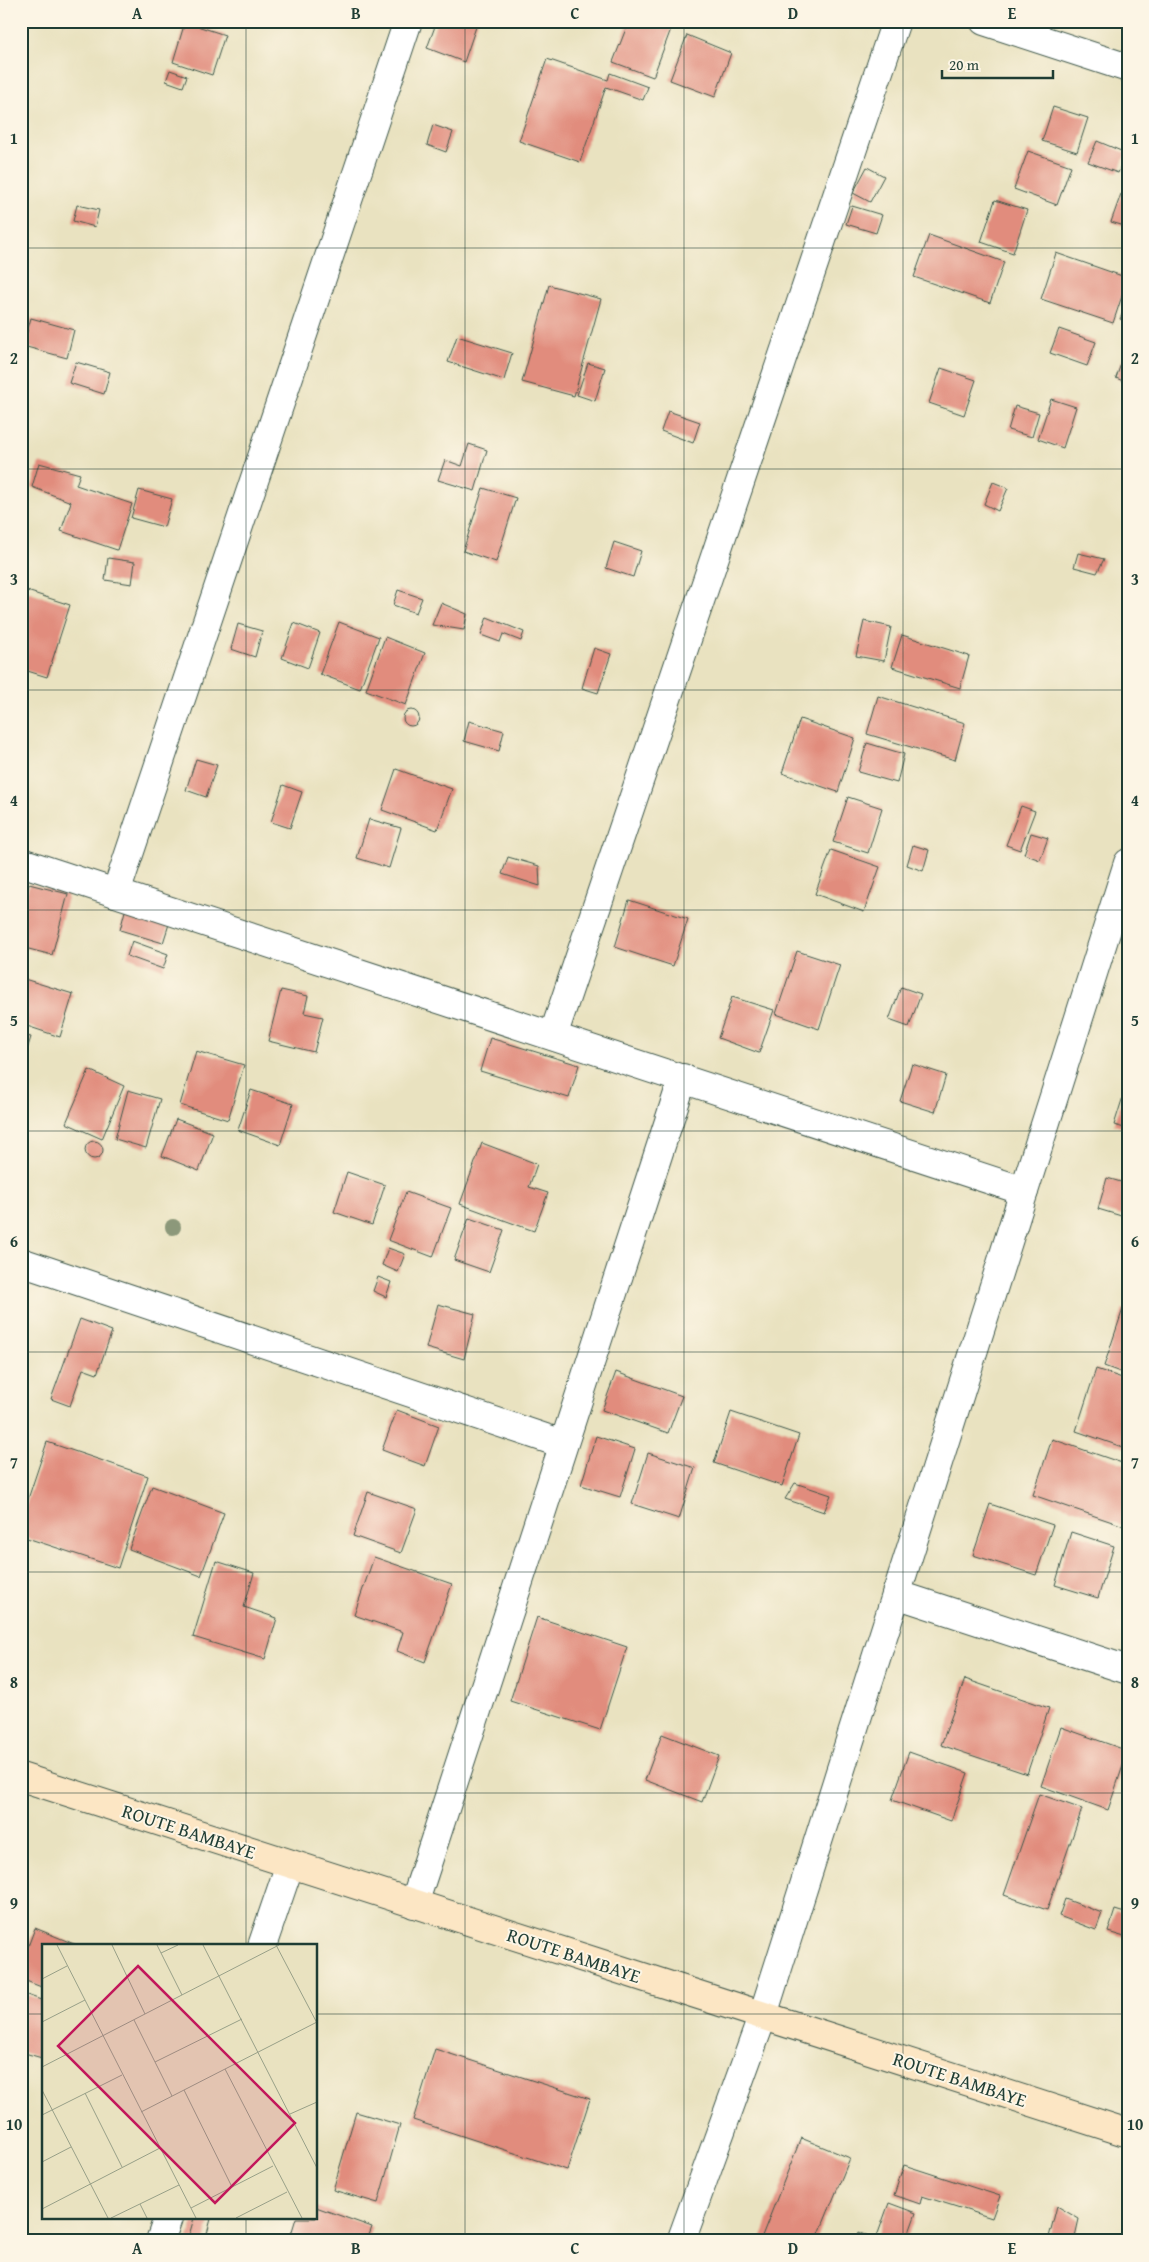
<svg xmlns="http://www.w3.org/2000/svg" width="1149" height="2262" viewBox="0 0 1149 2262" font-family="'Gentium Book Plus',serif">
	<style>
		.building { fill: #e18c7d }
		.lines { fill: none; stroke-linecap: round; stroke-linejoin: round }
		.street-casing { stroke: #3d5649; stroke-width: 30 }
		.secondary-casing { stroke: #3d5649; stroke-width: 30 }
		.street { stroke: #fff; stroke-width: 28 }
		.secondary { stroke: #fce6c4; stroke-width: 28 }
		.tree { fill: #8c987a }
		.grid { fill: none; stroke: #1f3d34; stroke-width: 1; stroke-opacity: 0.55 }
		.labels { text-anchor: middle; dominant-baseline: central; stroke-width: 4; stroke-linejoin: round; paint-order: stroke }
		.street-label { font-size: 19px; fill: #1f3d34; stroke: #fcf5e5 }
		.inset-road { fill: none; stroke: #98a088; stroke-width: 1 }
		.view { fill: #c2185b; fill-opacity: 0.15; stroke: #c2185b; stroke-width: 2.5 }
		.inset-edge { fill: none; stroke: #1f3d34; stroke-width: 2.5 }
		.neatline { fill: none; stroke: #1f3d34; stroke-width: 2 }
		.grid-label { font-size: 16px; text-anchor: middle; font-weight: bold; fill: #1f3d34 }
	</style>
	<rect width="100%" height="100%" fill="#fcf5e5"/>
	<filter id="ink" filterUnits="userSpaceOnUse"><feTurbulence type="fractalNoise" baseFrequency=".02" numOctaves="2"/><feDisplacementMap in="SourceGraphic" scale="10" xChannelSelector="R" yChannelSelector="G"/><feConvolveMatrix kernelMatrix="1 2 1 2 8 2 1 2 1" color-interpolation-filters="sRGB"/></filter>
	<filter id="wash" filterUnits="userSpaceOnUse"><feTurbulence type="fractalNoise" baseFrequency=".0096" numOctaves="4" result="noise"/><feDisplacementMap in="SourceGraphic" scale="20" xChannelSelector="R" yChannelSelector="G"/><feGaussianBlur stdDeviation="1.12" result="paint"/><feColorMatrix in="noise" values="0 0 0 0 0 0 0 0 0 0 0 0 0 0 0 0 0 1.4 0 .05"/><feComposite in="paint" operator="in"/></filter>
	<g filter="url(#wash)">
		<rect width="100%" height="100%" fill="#e9e2c0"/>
		<g id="blocks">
			<g class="building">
				<path d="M437,21h41l-14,41 -37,-14z"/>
				<path d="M629,21h24l18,8 -18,48 -40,-15z"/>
				<path d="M185,22l40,13 -13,40 -39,-13z"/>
				<path d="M687,35l44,18 -16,44 -45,-17z"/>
				<path d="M547,59l61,21 2,-7 38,14 -5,13 -37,-13 -26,75 -61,-21z"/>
				<path d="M170,70l17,6 -4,11 -17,-6z"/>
				<path d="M1053,107l35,11 -11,34 -35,-11z"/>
				<path d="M433,125l20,7 -7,20 -19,-7z"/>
				<path d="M1097,141l29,12 -8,20 -30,-11z"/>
				<path d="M1028,151l43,15 -14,39 -43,-16z"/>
				<path d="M867,167l17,9 -14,26 -17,-9z"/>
				<path d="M1121,194l7,2v31l-17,-5z"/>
				<path d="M995,200l32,10 -14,43 -32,-11z"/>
				<path d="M77,205l22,5 -4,17 -22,-6z"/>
				<path d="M852,206l30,9 -6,18 -30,-9z"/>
				<path d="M929,235l75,27 -14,41 -76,-26z"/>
				<path d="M1056,253l72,25 -15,45 -72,-24z"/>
				<path d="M549,285l52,14 -27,97 -52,-14z"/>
				<path d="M1128,302v21l-8,-4z"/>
				<path d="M31,318l43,12 -7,28 -44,-12z"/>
				<path d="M1059,329l37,13 -9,24 -37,-13z"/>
				<path d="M457,336l55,17 -8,27 -56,-18z"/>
				<path d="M1123,358l5,1v24l-12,-5z"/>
				<path d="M76,362l34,10 -6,22 -35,-11z"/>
				<path d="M588,363l17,5 -10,33 -18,-6z"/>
				<path d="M941,368l35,12 -12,35 -35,-12z"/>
				<path d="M1051,399l25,8 -13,41 -25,-9z"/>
				<path d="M1015,406l24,7 -7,24 -24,-7z"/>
				<path d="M668,411l32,11 -7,21 -32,-12z"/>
				<path d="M469,444l18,6 -12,41 -37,-11 7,-20 17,6z"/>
				<path d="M39,463l41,11 -4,11 56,19 -15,46 -56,-19 10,-29 -39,-15z"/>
				<path d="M993,482l15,6 -10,23 -14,-7z"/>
				<path d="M483,488l33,10 -20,64 -33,-11z"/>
				<path d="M139,490l33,9 -8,28 -33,-9z"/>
				<path d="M614,542l27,9 -8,26 -27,-9z"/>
				<path d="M1078,553l26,6 -7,14 -23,-6z"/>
				<path d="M108,558l27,4 -3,22 -27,-4z"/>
				<path d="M21,589l49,16 -23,72 -26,-8z"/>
				<path d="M398,590l24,8 -6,15 -23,-8z"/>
				<path d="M441,603l26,11 -3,16 -32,-5z"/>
				<path d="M487,617l37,15 -3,9 -18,-7 -3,8 -19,-7z"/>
				<path d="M864,621l27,6 -7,34 -28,-5z"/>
				<path d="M339,622l40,15 -19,52 -40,-15z"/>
				<path d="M294,623l26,10 -12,35 -26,-10z"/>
				<path d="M238,624l24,7 -7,26 -24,-8z"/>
				<path d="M902,635l67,21 -9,32 -68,-21z"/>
				<path d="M385,637l40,16 -19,52 -40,-15z"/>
				<path d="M594,648l17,6 -13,39 -16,-5z"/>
				<path d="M878,696l87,27 -10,37 -88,-26z"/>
				<circle cx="411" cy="718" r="8"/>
				<path d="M800,719l55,19 -17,54 -56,-19z"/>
				<path d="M469,721l35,10 -5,20 -35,-10z"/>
				<path d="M867,743l37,11 -7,29 -39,-11z"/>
				<path d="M196,759l21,6 -11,32 -20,-7z"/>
				<path d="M396,769l56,20 -15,41 -55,-20z"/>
				<path d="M283,785l19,7 -12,36 -19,-6z"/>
				<path d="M848,797l34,11 -14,45 -35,-11z"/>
				<path d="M1021,806l14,5 -15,39 -14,-5z"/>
				<path d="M369,819l32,9 -12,40 -32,-10z"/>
				<path d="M1031,833l17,5 -8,22 -16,-6z"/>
				<path d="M913,845l16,5 -6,21 -16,-6z"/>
				<path d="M831,850l49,17 -16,45 -49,-18z"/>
				<path d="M508,857l31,9 1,20 -38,-12z"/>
				<path d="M29,884l39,10 -16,61 -31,-8v-35z"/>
				<path d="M629,900l59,19 -15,47 -58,-19z"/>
				<path d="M125,911l44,13 -6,19 -43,-13z"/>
				<path d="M132,941l36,13 -5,15 -36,-13z"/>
				<path d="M797,951l43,14 -21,64 -43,-15z"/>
				<path d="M21,978l52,16 -13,43 -39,-13z"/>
				<path d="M901,987l20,7 -12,33 -20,-7z"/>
				<path d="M281,990l27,6 -4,17 19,4 -9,35 -46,-11z"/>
				<path d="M732,997l42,13 -15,43 -41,-15z"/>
				<path d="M21,1035l10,2 -9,29h-1z"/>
				<path d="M490,1038l89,27 -10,33 -89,-27z"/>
				<path d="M196,1051l48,14 -16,55 -48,-15z"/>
				<path d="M912,1064l34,11 -11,37 -35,-11z"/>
				<path d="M89,1070l35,16 -22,53 -36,-16z"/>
				<path d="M1128,1081v48l-14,-4z"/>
				<path d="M128,1090l32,9 -14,49 -31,-9z"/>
				<path d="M251,1090l42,14 -13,41 -42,-15z"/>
				<path d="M176,1119l37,14 -14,38 -37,-15z"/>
				<circle cx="94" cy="1150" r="9"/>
				<path d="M482,1143l55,21 -8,23 19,6 -14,38 -74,-27z"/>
				<path d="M347,1172l38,13 -13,40 -38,-13z"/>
				<path d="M1107,1178l21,6v34l-30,-9z"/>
				<path d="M406,1192l45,16 -18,49 -45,-17z"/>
				<path d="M469,1218l35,12 -15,42 -35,-12z"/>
				<path d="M388,1248l17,6 -7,18 -16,-7z"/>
				<path d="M378,1277l13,5 -5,15 -13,-6z"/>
				<path d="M438,1304l37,10 -11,45 -38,-11z"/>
				<path d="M1123,1309l5,2v64l-24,-9z"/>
				<path d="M80,1319l32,12 -15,43 -14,-5 -13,37 -19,-7z"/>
				<path d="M1096,1369l32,11v69l-52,-18z"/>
				<path d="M616,1372l66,24 -14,37 -66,-23z"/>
				<path d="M397,1410l42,16 -14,40 -43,-16z"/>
				<path d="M731,1412l68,23 -17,51 -68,-23z"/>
				<path d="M596,1436l39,13 -15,48 -39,-12z"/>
				<path d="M1052,1439l76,26 -1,62 -94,-32z"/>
				<path d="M47,1442l101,34 -30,92 -97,-32v-16z"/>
				<path d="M648,1453l47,15 -16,51 -47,-15z"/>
				<path d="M795,1483l36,12 -7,17 -39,-13z"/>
				<path d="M152,1486l72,27 -23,63 -72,-27z"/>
				<path d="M368,1492l49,17 -16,44 -48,-17z"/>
				<path d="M990,1504l63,21 -17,50 -63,-20z"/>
				<path d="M1071,1532l43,14 -16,52 -43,-13z"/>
				<path d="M374,1557l78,27 -27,78 -28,-11 6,-19 -49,-17z"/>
				<path d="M216,1561l38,12 -10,34 33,11 -12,41 -72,-22z"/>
				<path d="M537,1617l90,30 -27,83 -90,-29z"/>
				<path d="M965,1679l84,29 -22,66 -86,-29z"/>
				<path d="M1061,1727l67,24 -20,59 -67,-24z"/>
				<path d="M662,1734l57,22 -17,46 -57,-22z"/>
				<path d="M909,1752l59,21 -17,48 -59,-21z"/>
				<path d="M1039,1794l43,15 -35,101 -43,-15z"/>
				<path d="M1065,1899l37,14 -6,17 -37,-14z"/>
				<path d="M1115,1910l13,4v24l-20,-6z"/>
				<path d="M35,1928l44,18h-35v42l-23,-9v-14z"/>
				<path d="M21,1993l23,8v51l-2,6 -21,-6z"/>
				<path d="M435,2049l155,50 -23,71 -154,-50z"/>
				<path d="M356,2112l44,13 -22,78 -45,-13z"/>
				<path d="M801,2138l49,20 -34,83h-56z"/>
				<path d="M904,2165l96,31 -8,22 -70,-22 -2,8 -26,-9z"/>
				<path d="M889,2203l27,10 -10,28h-50l3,-9 17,7z"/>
				<path d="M1057,2206l22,13 -5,22h-26z"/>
				<path d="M316,2207l56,20 -5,14h-78l7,-23h20z"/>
				<path d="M194,2218l17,1 -6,22 -17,-2z"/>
			</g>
		</g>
	</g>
	<g filter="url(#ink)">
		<use href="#blocks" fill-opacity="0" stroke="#3d5649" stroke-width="1"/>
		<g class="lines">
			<g class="street-casing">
				<g id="street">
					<path d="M984,21l144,47"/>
					<path d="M21,862l1003,329"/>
					<path d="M116,893l292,-872"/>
					<path d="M553,1036l343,-1015"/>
					<path d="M21,1262l542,182"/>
					<path d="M896,1594l232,76"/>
					<path d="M414,1904l269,-826"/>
					<path d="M262,1946l28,-82"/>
					<path d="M160,2241l8,-23"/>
					<path d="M681,2241l82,-226 365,-1152"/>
				</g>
			</g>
			<g class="secondary-casing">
				<path id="secondary" d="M21,1777l1107,356"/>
			</g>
			<use href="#street" class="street"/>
			<use href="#secondary" class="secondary"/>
		</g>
		<circle class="tree" cx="173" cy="1227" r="8"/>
	</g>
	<path class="grid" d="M246,21v1925M465,21v2220M684,21v2220M903,21v2220M21,248h1107M21,469h1107M21,690h1107M21,910h1107M21,1131h1107M21,1352h1107M21,1572h1107M21,1793h1107M21,2014h23M316,2014h812M246,2218v23"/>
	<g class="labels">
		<g class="street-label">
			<text transform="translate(189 1831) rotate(18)">ROUTE BAMBAYE</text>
			<text transform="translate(574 1955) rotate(18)">ROUTE BAMBAYE</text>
			<text transform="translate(960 2079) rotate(18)">ROUTE BAMBAYE</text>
		</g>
	</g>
	<g transform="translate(42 1944)">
		<rect width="275" height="275" fill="#e9e2c0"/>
		<path class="inset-road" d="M15,1l139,273M70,1l33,69M115,1l25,50M161,1l114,223M234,1l41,78M119,9l17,-8M0,35l25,-13M92,76l38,76M0,78l43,-22M113,118l87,-43M0,123l237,-122M183,125l77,149M0,146l66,128M142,146l48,97M43,149l37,74M99,168l176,-90M248,170l27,-12M0,171l80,-40M0,218l29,-15M98,260l7,14M149,264l82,-42M0,265l118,-61M69,274l68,-33M194,274l51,-26"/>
		<path class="view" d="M96,22l157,157 -80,80 -157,-157z"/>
		<rect width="275" height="275" class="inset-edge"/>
	</g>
	<rect width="1149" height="2262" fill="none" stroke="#fcf5e5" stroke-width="55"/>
	<path d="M942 70v8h111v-8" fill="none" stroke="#1f3d34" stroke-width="2.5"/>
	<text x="949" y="70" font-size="15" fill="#1f3d34" stroke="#fcf5e5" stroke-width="4" paint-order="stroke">20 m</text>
	<rect x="28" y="28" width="1094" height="2206" class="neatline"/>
	<g class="grid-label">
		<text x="137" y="19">A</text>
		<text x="356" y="19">B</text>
		<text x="575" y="19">C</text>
		<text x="793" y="19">D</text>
		<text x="1012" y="19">E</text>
		<text x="14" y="144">1</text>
		<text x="1135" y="144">1</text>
		<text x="14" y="364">2</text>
		<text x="1135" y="364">2</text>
		<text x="14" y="585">3</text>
		<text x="1135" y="585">3</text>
		<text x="14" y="806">4</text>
		<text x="1135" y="806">4</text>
		<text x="14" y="1026">5</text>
		<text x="1135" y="1026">5</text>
		<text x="14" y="1247">6</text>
		<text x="1135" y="1247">6</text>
		<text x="14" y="1468">7</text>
		<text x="1135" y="1468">7</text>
		<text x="14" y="1688">8</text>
		<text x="1135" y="1688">8</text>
		<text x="14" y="1909">9</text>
		<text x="1135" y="1909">9</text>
		<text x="14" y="2130">10</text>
		<text x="1135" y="2130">10</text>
		<text x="137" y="2254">A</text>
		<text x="356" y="2254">B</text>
		<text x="575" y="2254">C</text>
		<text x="793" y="2254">D</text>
		<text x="1012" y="2254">E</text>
	</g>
</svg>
